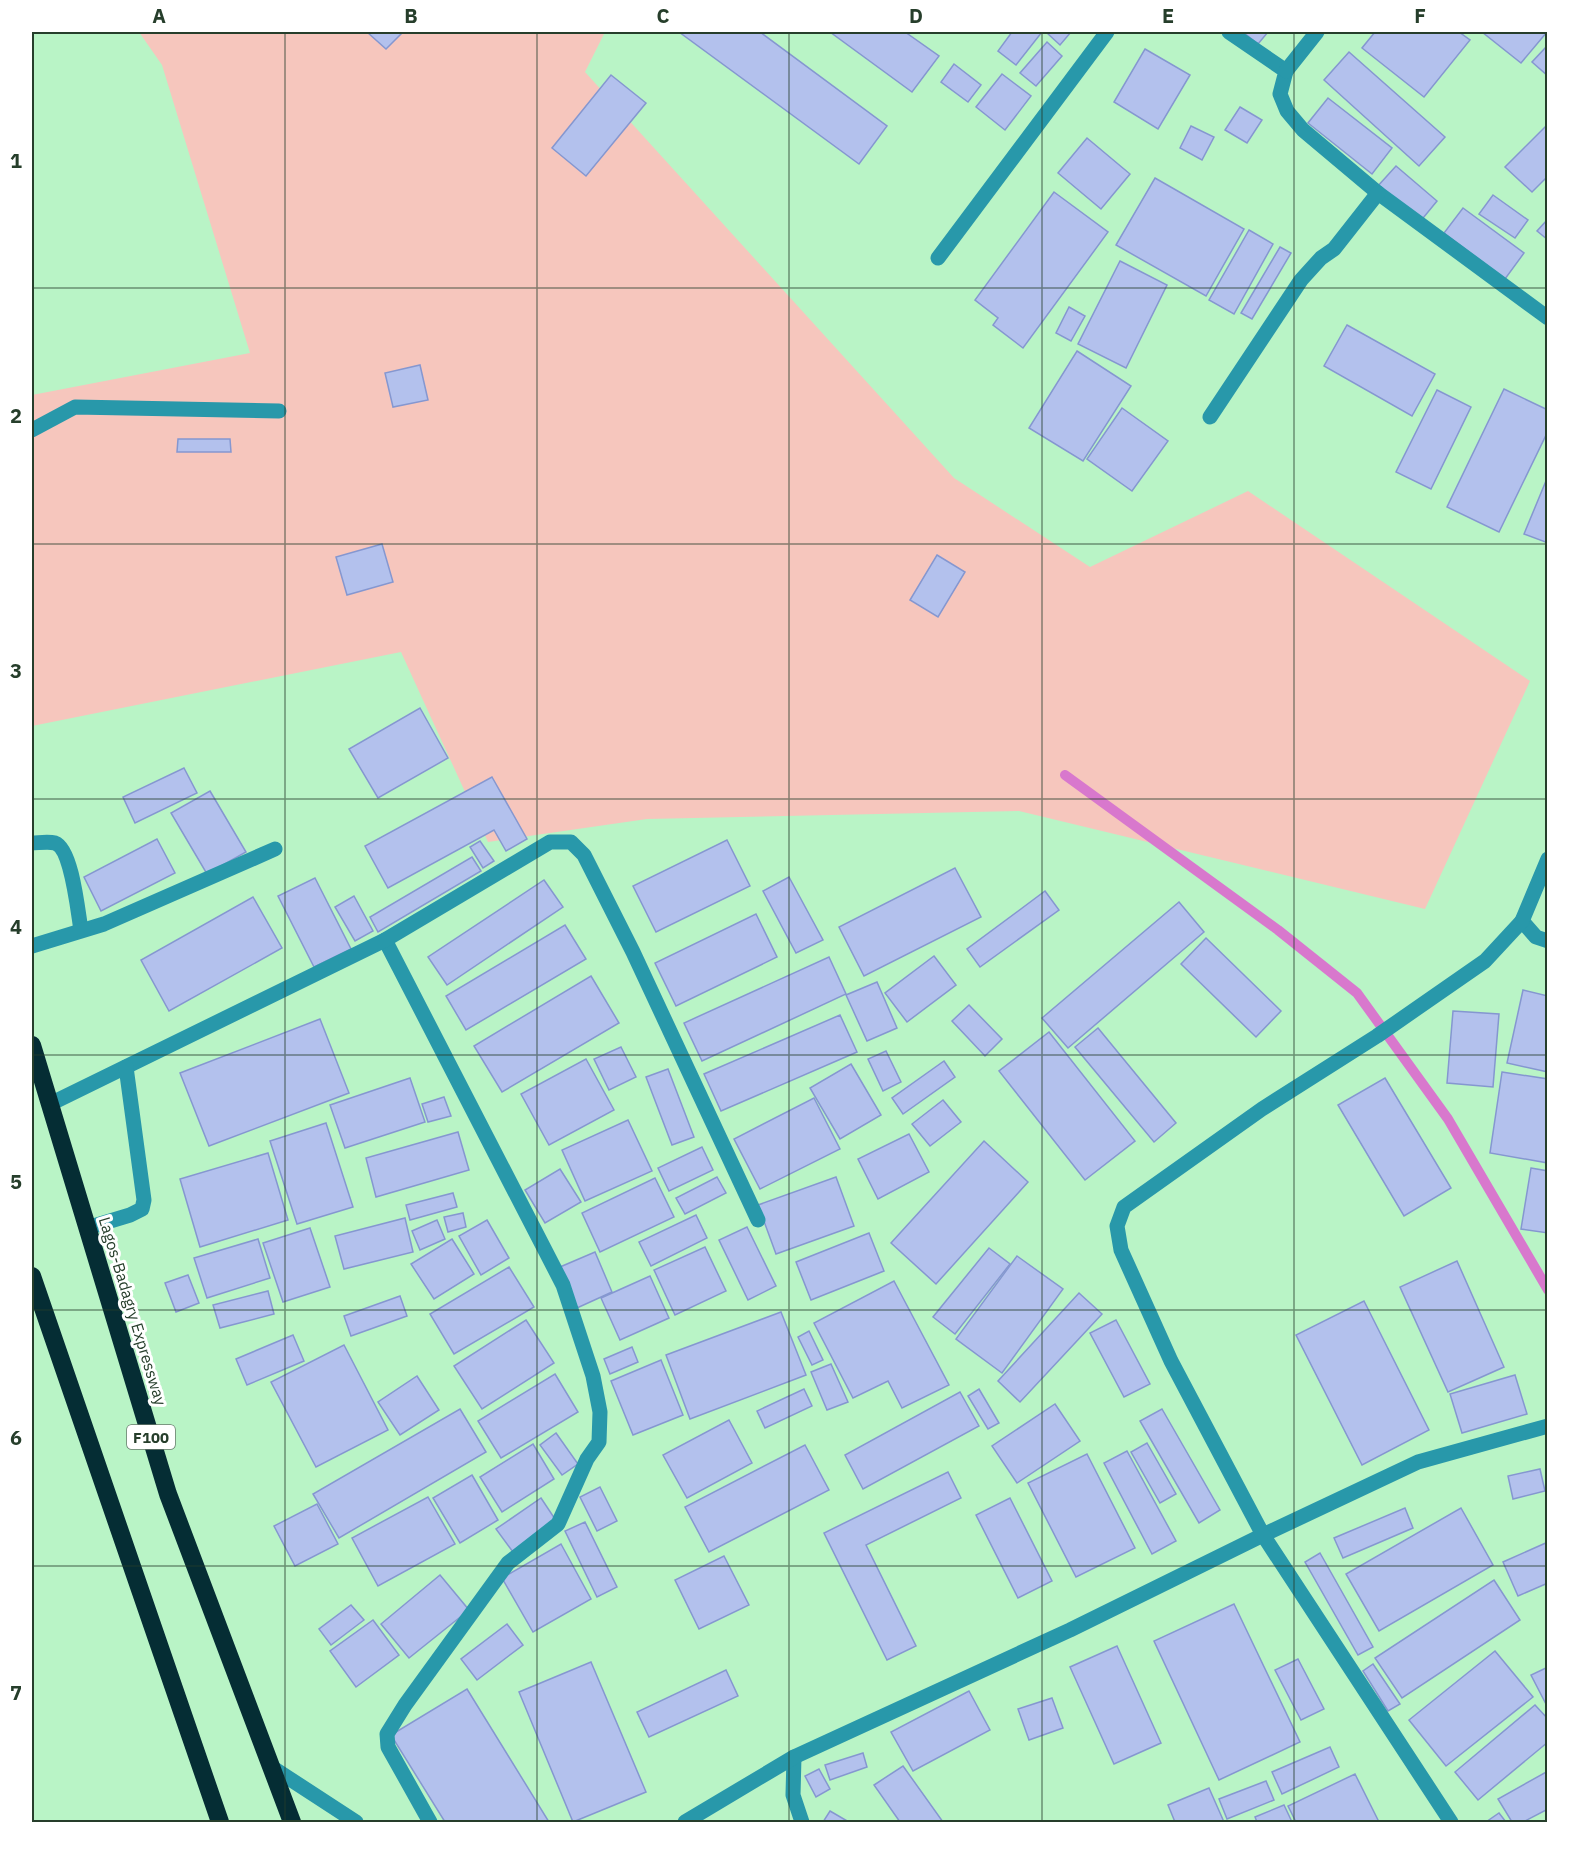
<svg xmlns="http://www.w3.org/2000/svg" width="1579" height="1854" viewBox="0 0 1579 1854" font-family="'IBM Plex Sans',sans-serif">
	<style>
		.green { fill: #f6c6bd }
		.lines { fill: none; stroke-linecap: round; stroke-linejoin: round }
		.stream { stroke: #d878cd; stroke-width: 10 }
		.building { fill: #b3c1ed; stroke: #8597d0; stroke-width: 1.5 }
		.minor { stroke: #2898aa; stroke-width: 15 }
		.highway { stroke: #052d34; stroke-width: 18 }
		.grid { fill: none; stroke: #263e2b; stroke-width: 1.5; stroke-opacity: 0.55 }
		.labels { text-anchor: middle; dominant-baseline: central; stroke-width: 6; stroke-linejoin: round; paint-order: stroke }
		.shield { fill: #fff; stroke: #67786b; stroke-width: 1.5 }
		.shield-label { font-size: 15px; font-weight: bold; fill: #263e2b }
		.street-label { font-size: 16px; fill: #263e2b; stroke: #fff }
		.neatline { fill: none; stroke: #263e2b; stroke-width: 2 }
		.grid-label { font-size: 20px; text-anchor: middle; font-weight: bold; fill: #263e2b }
	</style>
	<rect width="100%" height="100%" fill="#b9f4c6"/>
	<path class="green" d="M139,32h466l-20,40 369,406 136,89 158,-76 282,190 -105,228 -406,-98 -372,8 -159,23 -87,-190 -369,74v-331l218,-42 -88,-288z"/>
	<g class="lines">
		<path class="stream" d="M1065,775l213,155 79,63 91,126 100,171"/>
	</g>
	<g class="building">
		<path d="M367,32h36l-17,17z"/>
		<path d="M679,32h81l127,94 -28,38z"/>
		<path d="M830,32h75l34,24 -27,36z"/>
		<path d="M1012,32h30l-26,33 -18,-14z"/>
		<path d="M1048,32h23l-11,13 -13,-12z"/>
		<path d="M1243,32h25l-10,12z"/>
		<path d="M1375,32h84l11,8 -46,57 -62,-49z"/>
		<path d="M1482,32h65l-26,31z"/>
		<path d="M1047,42l15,14 -26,30 -16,-13z"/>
		<path d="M1548,45v31l-16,-14z"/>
		<path d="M1145,49l45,26 -32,54 -44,-27z"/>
		<path d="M1349,52l96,85 -26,29 -95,-86z"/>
		<path d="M954,64l27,21 -13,17 -27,-20z"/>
		<path d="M1002,74l29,22 -26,34 -29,-23z"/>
		<path d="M611,75l35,28 -60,73 -34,-28z"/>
		<path d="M1328,98l64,50 -20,26 -64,-51z"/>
		<path d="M1240,107l22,13 -15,23 -22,-13z"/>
		<path d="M1548,124v52l-16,16 -27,-25z"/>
		<path d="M1191,126l23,11 -12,23 -22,-12z"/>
		<path d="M1087,138l43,36 -29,35 -43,-36z"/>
		<path d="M1396,166l41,35 -18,22 -42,-36z"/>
		<path d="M1155,178l89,51 -38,67 -90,-51z"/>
		<path d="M1054,192l54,40 -85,116 -30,-23 5,-7 -23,-18z"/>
		<path d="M1493,195l35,25 -13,18 -36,-24z"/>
		<path d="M1463,208l61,45 -19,26 -61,-46z"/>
		<path d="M1548,219v21l-11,-9z"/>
		<path d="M1249,230l24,14 -39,70 -25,-14z"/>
		<path d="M1280,247l11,6 -39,66 -11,-6z"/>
		<path d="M1120,261l47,24 -41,83 -48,-24z"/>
		<path d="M1069,307l16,9 -14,25 -15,-8z"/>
		<path d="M1347,325l88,49 -23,42 -88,-50z"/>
		<path d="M1077,351l54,35 -48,75 -54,-33z"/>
		<path d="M420,365l8,35 -35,7 -8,-34z"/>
		<path d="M1504,389l44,21v21l-49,101 -52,-25z"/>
		<path d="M1437,390l34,17 -40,82 -35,-17z"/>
		<path d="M1122,408l46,33 -36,50 -45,-32z"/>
		<path d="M178,439h52l1,13h-54z"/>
		<path d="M1548,476v67l-24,-9z"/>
		<path d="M382,544l11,38 -46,13 -11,-38z"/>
		<path d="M937,555l28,17 -27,45 -28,-17z"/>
		<path d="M420,708l28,50 -70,40 -29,-49z"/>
		<path d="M184,768l13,25 -62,30 -12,-26z"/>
		<path d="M492,777l35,62 -21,12 -12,-21 -106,58 -23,-42z"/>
		<path d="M210,791l36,61 -39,22 -36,-61z"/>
		<path d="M157,839l18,34 -74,38 -17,-34z"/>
		<path d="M727,840l23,46 -94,46 -23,-46z"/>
		<path d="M480,841l14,20 -11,7 -13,-21z"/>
		<path d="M472,857l9,14 -103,61 -8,-15z"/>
		<path d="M955,868l26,49 -117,59 -25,-49z"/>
		<path d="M789,877l34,63 -27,13 -33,-62z"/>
		<path d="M315,878l36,71 -37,18 -36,-71z"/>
		<path d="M544,880l19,27 -116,78 -19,-28z"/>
		<path d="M1045,891l14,19 -79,57 -13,-18z"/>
		<path d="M354,896l19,35 -18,10 -20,-34z"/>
		<path d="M253,897l29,51 -113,63 -28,-51z"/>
		<path d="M1179,902l25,30 -136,116 -26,-30z"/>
		<path d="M756,914l21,43 -101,49 -21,-43z"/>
		<path d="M565,925l21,34 -120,71 -20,-34z"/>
		<path d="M1206,938l75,73 -25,26 -75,-73z"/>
		<path d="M934,956l22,29 -49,37 -22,-29z"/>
		<path d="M829,957l17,37 -144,67 -18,-38z"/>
		<path d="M591,976l28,47 -117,69 -28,-46z"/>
		<path d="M877,982l20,46 -30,13 -21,-46z"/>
		<path d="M1523,990l25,6v76l-41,-9z"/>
		<path d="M969,1005l33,34 -17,17 -33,-35z"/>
		<path d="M1453,1011l46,3 -6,73 -46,-4z"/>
		<path d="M840,1015l17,37 -136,59 -17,-37z"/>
		<path d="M320,1019l29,74 -140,53 -29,-73z"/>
		<path d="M1098,1028l78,95 -22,19 -79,-95z"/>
		<path d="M1049,1032l86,109 -50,39 -86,-109z"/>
		<path d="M621,1047l15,30 -27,13 -15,-31z"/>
		<path d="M886,1051l15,31 -18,9 -15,-32z"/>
		<path d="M586,1059l28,51 -65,35 -28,-51z"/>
		<path d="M944,1061l11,16 -52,37 -11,-16z"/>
		<path d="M851,1064l30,51 -41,24 -30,-51z"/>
		<path d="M668,1069l26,68 -22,8 -26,-68z"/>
		<path d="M1502,1072l46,7v84l-58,-10z"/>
		<path d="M410,1078l15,44 -80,26 -15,-43z"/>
		<path d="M1385,1078l66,110 -47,28 -66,-111z"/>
		<path d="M444,1097l7,19 -23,6 -6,-18z"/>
		<path d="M814,1098l26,51 -80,40 -26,-50z"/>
		<path d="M943,1100l18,22 -31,24 -18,-22z"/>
		<path d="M628,1120l24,51 -67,30 -23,-51z"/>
		<path d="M326,1123l27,84 -56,17 -27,-83z"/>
		<path d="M458,1132l11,38 -93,27 -10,-39z"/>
		<path d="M909,1134l20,38 -51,27 -20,-40z"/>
		<path d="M984,1141l44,41 -92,102 -45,-41z"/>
		<path d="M702,1147l11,23 -44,21 -11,-23z"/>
		<path d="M268,1153l20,67 -88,27 -20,-68z"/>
		<path d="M1531,1168l17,3v62l-27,-4z"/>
		<path d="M560,1169l21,33 -36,21 -20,-33z"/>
		<path d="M717,1177l9,16 -41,21 -9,-16z"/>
		<path d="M836,1177l18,49 -78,28 -18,-49z"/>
		<path d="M655,1178l19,39 -74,35 -18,-39z"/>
		<path d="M453,1193l4,14 -47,13 -4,-15z"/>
		<path d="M463,1213l3,14 -18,5 -4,-15z"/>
		<path d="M696,1215l11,23 -56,28 -12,-24z"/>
		<path d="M405,1218l8,34 -69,17 -9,-33z"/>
		<path d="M437,1220l8,19 -25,11 -8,-19z"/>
		<path d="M487,1220l22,38 -28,17 -22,-39z"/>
		<path d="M747,1227l29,59 -28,14 -29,-60z"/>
		<path d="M310,1228l20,59 -47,15 -20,-59z"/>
		<path d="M869,1233l15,38 -73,29 -15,-38z"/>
		<path d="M258,1239l12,39 -63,20 -13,-40z"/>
		<path d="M452,1239l22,35 -40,25 -23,-35z"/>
		<path d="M705,1247l21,44 -51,24 -21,-45z"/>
		<path d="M989,1248l21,16 -55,70 -22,-17z"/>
		<path d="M595,1252l17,40 -35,16 -17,-41z"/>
		<path d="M1017,1256l46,33 -61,84 -46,-34z"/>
		<path d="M1457,1261l47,106 -56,25 -48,-105z"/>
		<path d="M509,1267l25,40 -80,47 -24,-40z"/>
		<path d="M188,1275l11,28 -23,9 -11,-29z"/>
		<path d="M650,1276l19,42 -49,22 -19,-42z"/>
		<path d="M894,1281l55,104 -47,23 -14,-27 -35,17 -39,-75z"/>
		<path d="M268,1291l6,23 -54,14 -7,-23z"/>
		<path d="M1079,1293l23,21 -82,88 -22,-21z"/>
		<path d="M400,1296l7,20 -56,20 -7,-20z"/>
		<path d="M1364,1301l65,129 -67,35 -66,-130z"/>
		<path d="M781,1312l25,63 -116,44 -24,-64z"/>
		<path d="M526,1320l28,43 -72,46 -28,-43z"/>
		<path d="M1116,1320l34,64 -26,13 -34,-64z"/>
		<path d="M809,1331l14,29 -11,5 -14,-28z"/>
		<path d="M293,1335l11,26 -57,24 -11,-26z"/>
		<path d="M344,1345l44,85 -72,37 -45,-85z"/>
		<path d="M632,1347l6,15 -28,12 -6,-15z"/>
		<path d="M661,1360l22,55 -50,20 -22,-54z"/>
		<path d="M831,1364l17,38 -21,8 -16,-38z"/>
		<path d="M555,1374l23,38 -77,46 -23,-37z"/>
		<path d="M1515,1375l12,39 -65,19 -12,-39z"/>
		<path d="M417,1376l22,34 -39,25 -22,-33z"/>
		<path d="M804,1389l8,17 -47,22 -8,-17z"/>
		<path d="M979,1389l20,34 -11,6 -20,-33z"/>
		<path d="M960,1392l19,34 -116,63 -18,-34z"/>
		<path d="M1055,1404l25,37 -63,42 -25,-37z"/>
		<path d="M460,1409l26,43 -147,86 -26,-44z"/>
		<path d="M1162,1409l58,101 -21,13 -59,-102z"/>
		<path d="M729,1420l23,43 -65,35 -24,-43z"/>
		<path d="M556,1433l22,31 -16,11 -22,-30z"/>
		<path d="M1147,1443l29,51 -16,9 -29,-51z"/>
		<path d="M533,1444l21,35 -52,33 -22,-35z"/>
		<path d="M805,1445l24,45 -120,62 -24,-45z"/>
		<path d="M1127,1451l49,90 -24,13 -48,-91z"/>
		<path d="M1087,1454l48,94 -59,29 -48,-94z"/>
		<path d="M1540,1469l5,22 -32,8 -5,-23z"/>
		<path d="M948,1472l13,26 -95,47 50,101 -29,14 -63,-127z"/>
		<path d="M472,1475l26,45 -38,23 -27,-45z"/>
		<path d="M600,1487l17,34 -20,10 -17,-34z"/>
		<path d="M428,1497l27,47 -77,42 -26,-48z"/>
		<path d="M541,1498l16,24 -44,30 -17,-23z"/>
		<path d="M1010,1498l42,83 -34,17 -42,-83z"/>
		<path d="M317,1504l21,40 -43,22 -21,-40z"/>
		<path d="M1405,1508l8,20 -70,30 -9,-20z"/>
		<path d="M1461,1508l32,57 -114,66 -33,-57z"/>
		<path d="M585,1522l32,65 -20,10 -32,-66z"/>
		<path d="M1548,1542v41l-30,13 -15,-34z"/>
		<path d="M561,1544l30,55 -58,33 -31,-54z"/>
		<path d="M1320,1553l53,94 -15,8 -53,-93z"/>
		<path d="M724,1556l25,49 -50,24 -24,-49z"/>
		<path d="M440,1575l29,35 -60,48 -28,-34z"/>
		<path d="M1494,1580l26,40 -118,78 -27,-40z"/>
		<path d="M1234,1604l66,138 -81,38 -65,-139z"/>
		<path d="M351,1605l13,15 -33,25 -12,-16z"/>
		<path d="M373,1620l26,35 -43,32 -26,-36z"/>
		<path d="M507,1624l16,21 -46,35 -16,-21z"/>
		<path d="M1117,1646l44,97 -47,21 -44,-97z"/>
		<path d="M1495,1651l38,46 -87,69 -37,-46z"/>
		<path d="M1298,1659l26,50 -23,11 -26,-50z"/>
		<path d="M591,1662l55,130 -73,30 -54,-130z"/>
		<path d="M1373,1664l27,40 -12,7 -25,-40z"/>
		<path d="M1548,1667v41l-17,-33z"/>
		<path d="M726,1670l12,26 -89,41 -12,-25z"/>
		<path d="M467,1689l82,133h-104l-54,-87z"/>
		<path d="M969,1691l21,39 -77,41 -22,-39z"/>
		<path d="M1052,1698l11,30 -34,12 -11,-31z"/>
		<path d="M1535,1705l13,14v23l-70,58 -23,-28z"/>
		<path d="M1330,1747l9,20 -57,27 -10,-22z"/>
		<path d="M863,1753l4,14 -37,13 -5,-15z"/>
		<path d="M903,1766l40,56h-43l-26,-37z"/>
		<path d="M819,1769l11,20 -14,8 -11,-21z"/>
		<path d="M1548,1771v38l-25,13h-11l-14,-23z"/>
		<path d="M1355,1774l24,48h-83l-8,-16z"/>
		<path d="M1266,1781l8,19 -47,19 -8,-20z"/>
		<path d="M1209,1788l15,34h-49l-7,-17z"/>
		<path d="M1284,1805l8,17h-35l-2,-5z"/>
		<path d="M830,1811l19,11h-26z"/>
		<path d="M1499,1813l7,9h-20z"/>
	</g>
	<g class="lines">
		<g class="minor">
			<path d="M1229,32l57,39 -6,23 7,17 16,19 75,63 170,125"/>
			<path d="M1286,71l31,-39"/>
			<path d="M938,258l169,-226"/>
			<path d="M1210,417l91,-137 20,-22 13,-9 44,-56"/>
			<path d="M32,430l43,-23 204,4"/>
			<path d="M32,843c6,0 16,-2 23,0 17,6 23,70 26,87"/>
			<path d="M1522,921l14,16 12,4"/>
			<path d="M385,940l178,345 30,91 7,36 -1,30 -12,17 -29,65 -50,39 -103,142 -18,29 1,13 42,75"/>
			<path d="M32,946l72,-22 171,-75"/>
			<path d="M50,1104l335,-164 165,-98h21l13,13 49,97 125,268"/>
			<path d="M87,1228l43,-13 12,-6 2,-9 -18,-133"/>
			<path d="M794,1757l-1,38 9,27"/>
			<path d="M270,1766l86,56"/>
			<path d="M685,1822l109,-65 276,-127 193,-95 155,-73 130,-36"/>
			<path d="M1451,1822l-188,-287 -92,-174 -50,-111 -4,-24 7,-19 138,-98 115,-73 108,-75 37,-40 26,-62"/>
		</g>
		<g class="highway">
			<path d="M32,1045l136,449 124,328"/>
			<path d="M32,1276l188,546"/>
		</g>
	</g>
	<path class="grid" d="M285,32v1790M537,32v1790M789,32v1790M1042,32v1790M1294,32v1790M32,288h1516M32,544h1516M32,799h1516M32,1055h1516M32,1310h1516M32,1566h1516"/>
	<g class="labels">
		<rect class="shield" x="127" y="1425" width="48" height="24" rx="4.5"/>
		<g class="shield-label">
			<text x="151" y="1437">F100</text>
		</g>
		<g class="street-label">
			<text transform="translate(133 1311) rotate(73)">Lagos-Badagry Expressway</text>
		</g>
	</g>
	<rect width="1579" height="1854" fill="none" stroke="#ffffff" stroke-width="66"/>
	<rect x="33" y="33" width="1513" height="1788" class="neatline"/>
	<g class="grid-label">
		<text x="159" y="23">A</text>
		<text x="411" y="23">B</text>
		<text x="663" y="23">C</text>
		<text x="916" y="23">D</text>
		<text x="1168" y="23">E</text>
		<text x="1420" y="23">F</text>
		<text x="16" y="168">1</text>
		<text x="16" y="423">2</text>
		<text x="16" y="678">3</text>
		<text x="16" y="934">4</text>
		<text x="16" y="1189">5</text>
		<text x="16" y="1445">6</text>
		<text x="16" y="1700">7</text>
	</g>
</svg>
